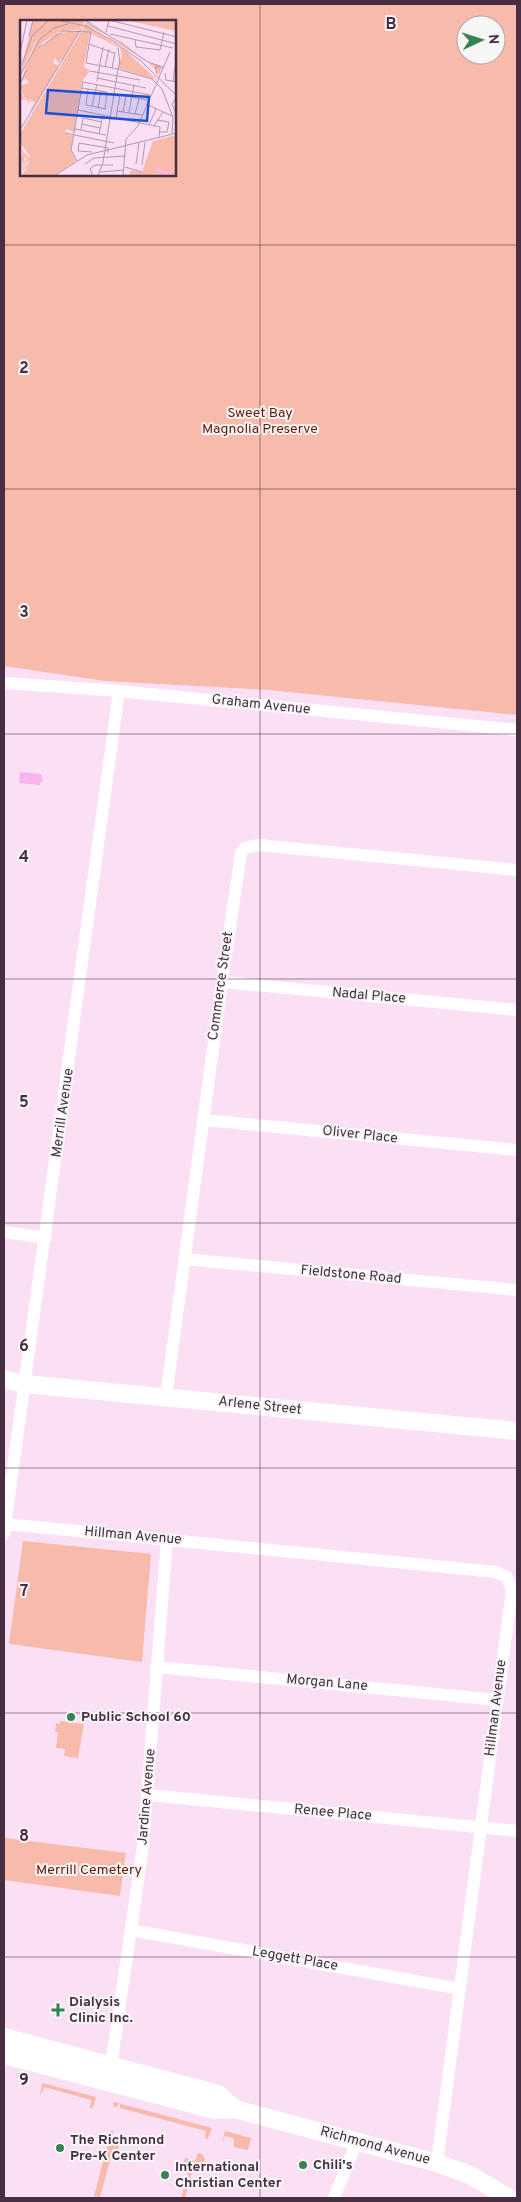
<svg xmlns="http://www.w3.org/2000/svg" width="521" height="2202" viewBox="0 0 521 2202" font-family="Overpass,sans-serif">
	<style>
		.green { fill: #f8baab; fill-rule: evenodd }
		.water { fill: #fab4ed }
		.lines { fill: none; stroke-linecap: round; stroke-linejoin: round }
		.street { stroke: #fff; stroke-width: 12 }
		.secondary { stroke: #fff; stroke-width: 18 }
		.grid { fill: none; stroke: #472e43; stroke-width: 1; stroke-opacity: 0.55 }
		.poi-dot { fill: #368252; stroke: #f6f6f6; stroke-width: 2 }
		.labels { text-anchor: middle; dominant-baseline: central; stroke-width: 4; stroke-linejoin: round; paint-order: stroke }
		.park-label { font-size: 14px; fill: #641809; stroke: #f6f6f6 }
		.street-label { font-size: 14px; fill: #472e43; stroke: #f6f6f6 }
		.poi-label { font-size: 14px; font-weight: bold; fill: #472e43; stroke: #f6f6f6; text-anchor: start }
		.inset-river { fill: none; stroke: #fab4ed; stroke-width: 2.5 }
		.inset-road { fill: none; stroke: #b399ae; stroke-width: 1 }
		.view { fill: #1d4ed8; fill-opacity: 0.15; stroke: #1d4ed8; stroke-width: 2.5 }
		.inset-edge { fill: none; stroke: #472e43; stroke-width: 2.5 }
		.grid-label { font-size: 16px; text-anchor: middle; font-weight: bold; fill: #472e43; stroke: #f6f6f6; stroke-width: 4; stroke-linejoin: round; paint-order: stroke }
	</style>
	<rect width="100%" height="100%" fill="#fbe0f5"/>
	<g class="green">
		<path d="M4,4h513v711l-249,-25 -163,-9 -101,-15zM21,21h154v154h-154zM466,25h30v30h-30z"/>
		<path d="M23,1541l128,13 -9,108 -133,-18z"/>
		<path d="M60,1721l24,3 -6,34 -14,-2 1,-7 -9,-1 2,-16h-3l1,-9 4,1z"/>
		<path d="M4,1838l122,15 -6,43 -116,-16z"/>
		<path d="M42,2083l54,14 -3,11h-3l1,-8 -46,-13 -5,9z"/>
		<path d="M114,2102l98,26 -5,12 -2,-2 1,-7 -86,-23v-3l-2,-1 -1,3 -4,-1z"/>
		<path d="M113,2130l-1,9 7,8 -3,7 -4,-1 -12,44 -6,-1 17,-65z"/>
		<path d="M225,2131l26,7 -3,12 -14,-3v-9l-9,-2 -3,8z"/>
		<path d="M198,2153l4,1 3,5 -2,9 -10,1 -8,29h-4l8,-29 -7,-2 3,-9 10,3z"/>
	</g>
	<path class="water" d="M20,772l21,2 2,8h-3v3l-21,-2z"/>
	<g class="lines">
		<g class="street">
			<path d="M4,683l115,8 398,39"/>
			<path d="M222,982l295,28"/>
			<path d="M203,1120l314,30"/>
			<path d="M4,1232l42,6"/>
			<path d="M184,1259l333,31"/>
			<path d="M166,1397l56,-415 19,-129 4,-5 13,-3 259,25"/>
			<path d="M5,1524l491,48 11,5 5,13 -75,573"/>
			<path d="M4,1534l115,-843"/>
			<path d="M156,1667l342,33"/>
			<path d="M148,1795l369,36"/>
			<path d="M131,1930l329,59"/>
			<path d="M110,2073l33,-227 24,-307"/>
			<path d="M334,2198l23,-57"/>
		</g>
		<g class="secondary">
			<path d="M4,1379l21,5 492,47"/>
			<path d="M4,2037l214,57 17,15"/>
			<path d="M4,2055l211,55 20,-1 202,54 33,12 39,23"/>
		</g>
	</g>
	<path class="grid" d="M260,4v2194M4,245h513M4,489h513M4,734h513M4,979h513M4,1223h513M4,1468h513M4,1713h513M4,1957h513"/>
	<g class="poi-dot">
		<circle cx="71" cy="1717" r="5"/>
		<path d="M55.5 2002.5h5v5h5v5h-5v5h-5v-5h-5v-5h5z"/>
		<circle cx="60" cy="2148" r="5"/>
		<circle cx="303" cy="2165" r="5"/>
		<circle cx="165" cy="2175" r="5"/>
	</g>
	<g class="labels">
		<g class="park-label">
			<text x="260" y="413">Sweet Bay<tspan x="260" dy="16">Magnolia Preserve</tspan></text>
			<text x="89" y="1870">Merrill Cemetery</text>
		</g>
		<g class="street-label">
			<text transform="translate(261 705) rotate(6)">Graham Avenue</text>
			<text transform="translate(221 986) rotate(-82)">Commerce Street</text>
			<text transform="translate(369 996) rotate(5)">Nadal Place</text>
			<text transform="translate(63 1113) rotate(-82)">Merrill Avenue</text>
			<text transform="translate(360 1135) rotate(6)">Oliver Place</text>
			<text transform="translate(351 1275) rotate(5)">Fieldstone Road</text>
			<text transform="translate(260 1406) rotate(6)">Arlene Street</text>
			<text transform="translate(133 1536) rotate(5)">Hillman Avenue</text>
			<text transform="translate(327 1683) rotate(5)">Morgan Lane</text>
			<text transform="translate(496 1708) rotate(-83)">Hillman Avenue</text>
			<text transform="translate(147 1797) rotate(-85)">Jardine Avenue</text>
			<text transform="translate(333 1813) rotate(5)">Renee Place</text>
			<text transform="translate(295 1959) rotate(10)">Leggett Place</text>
			<text transform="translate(375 2146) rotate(15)">Richmond Avenue</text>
		</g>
		<g class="poi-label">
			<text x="81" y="1717">Public School 60</text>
			<text x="69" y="2002">Dialysis<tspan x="69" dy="16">Clinic Inc.</tspan></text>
			<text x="70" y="2140">The Richmond<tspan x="70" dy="16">Pre-K Center</tspan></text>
			<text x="313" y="2165">Chili's</text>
			<text x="175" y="2167">International<tspan x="175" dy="16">Christian Center</tspan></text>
		</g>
	</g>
	<g transform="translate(20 20)">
		<rect width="156" height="156" fill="#fbe0f5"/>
		<path d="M13,0h8v6l1,-6 43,1 -5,8 -21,3 -16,10 -23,41 19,-48 -19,40zM105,0h51v11zM66,2l36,20 14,11 12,10 14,3 -3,9 -4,-7 -41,-30 -29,-13 40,25 32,30 -39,-12 4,-13 -2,-7 -38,-19zM60,10l-14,25 -7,11 4,-8 -5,5 -3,-6 -2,6 6,3 -27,44 -2,1 5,-9 -6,-1v4l-1,-4 -7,-2 -1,3 1,-9 3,6 12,2 -12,-3 -4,-13 9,-2 -4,-5 -4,4 15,-30 20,-18zM62,10l8,2 -6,35 6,4 -8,10 -8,51 -8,-3 -1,5 8,2 -2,15 5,10 -23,15h-32l3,-3h-4l4,-1 3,-4 -7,3 8,-7 2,-5 -10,11 7,-11 -2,-2v4l-5,5 5,-7 -1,-3v3l-1,3 -3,2 3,-4 -3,2 3,-9 -3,-5 8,9h3l-11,-12 9,9 -9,-11v-9zM156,115v41h-47l2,-6 11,2 11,-31z" fill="#f8baab"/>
		<path class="inset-river" d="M136,149l19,7"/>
		<path class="inset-road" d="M37,0l29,6 27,15 28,20 36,35M65,0l63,42 12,4M88,6l69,18M71,12l-5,31 32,6 -15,93 -5,14M86,12l3,-12 68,17M90,14l63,14M9,16l4,-16M115,20l1,7 24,3M69,24l25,9M19,28l24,-17 28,1M98,28l2,16M140,30l4,-18M0,33l7,-33M100,41l-2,8 34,10 10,10 11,28 -1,17M2,44l10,-28 17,-16M85,47l4,-18M92,48l3,-16M70,51l50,9M145,53l1,7 11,2M137,54l-2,-7h8M0,56l20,-37 14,-11 14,-4M77,58l49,10M77,61l6,-34M153,61l3,-20M63,62l67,13M0,64l7,-15M62,68l25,4 -2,17M68,69l-2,16 20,4M157,75l-5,10 5,10M126,84l26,12M72,86l5,-22M78,88l3,-17M58,90l82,17 -1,11M97,91l25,4M103,92l3,-16M109,92l5,-27M115,94l4,-15M96,98l4,-23 27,5M137,100l12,2 -2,10h-7M62,104l18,4M129,105l7,-16M134,106l9,-14M55,109l31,6M0,110l61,-101M61,110l2,-12 19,4M45,113l49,10M79,114l4,-19M72,132l-14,-1 1,-8 29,5v5M57,141l-6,-11 12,-69M65,144l9,-6 32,-2M116,144l3,-21M122,145l3,-23M105,147l17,5M80,152l24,-2M34,156l33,-21 90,-22M73,156l-3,-7 5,-4h18M103,156l3,-37 12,-13 32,-74"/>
		<path class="view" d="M28,70l101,7 -2,24 -101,-8z"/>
		<rect width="156" height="156" class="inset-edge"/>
	</g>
	<g class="grid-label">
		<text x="391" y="29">B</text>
		<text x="24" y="373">2</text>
		<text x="24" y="617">3</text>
		<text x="24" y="862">4</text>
		<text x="24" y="1107">5</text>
		<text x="24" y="1351">6</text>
		<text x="24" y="1596">7</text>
		<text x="24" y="1841">8</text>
		<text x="24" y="2085">9</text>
	</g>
	<rect width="521" height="2202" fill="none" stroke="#472e43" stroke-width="10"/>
	<g transform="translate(481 40) rotate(86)"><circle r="24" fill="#f6f6f6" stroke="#b0a6ae"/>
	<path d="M0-4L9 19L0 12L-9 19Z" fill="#368252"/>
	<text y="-8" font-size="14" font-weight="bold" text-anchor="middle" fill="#472e43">N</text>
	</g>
</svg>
